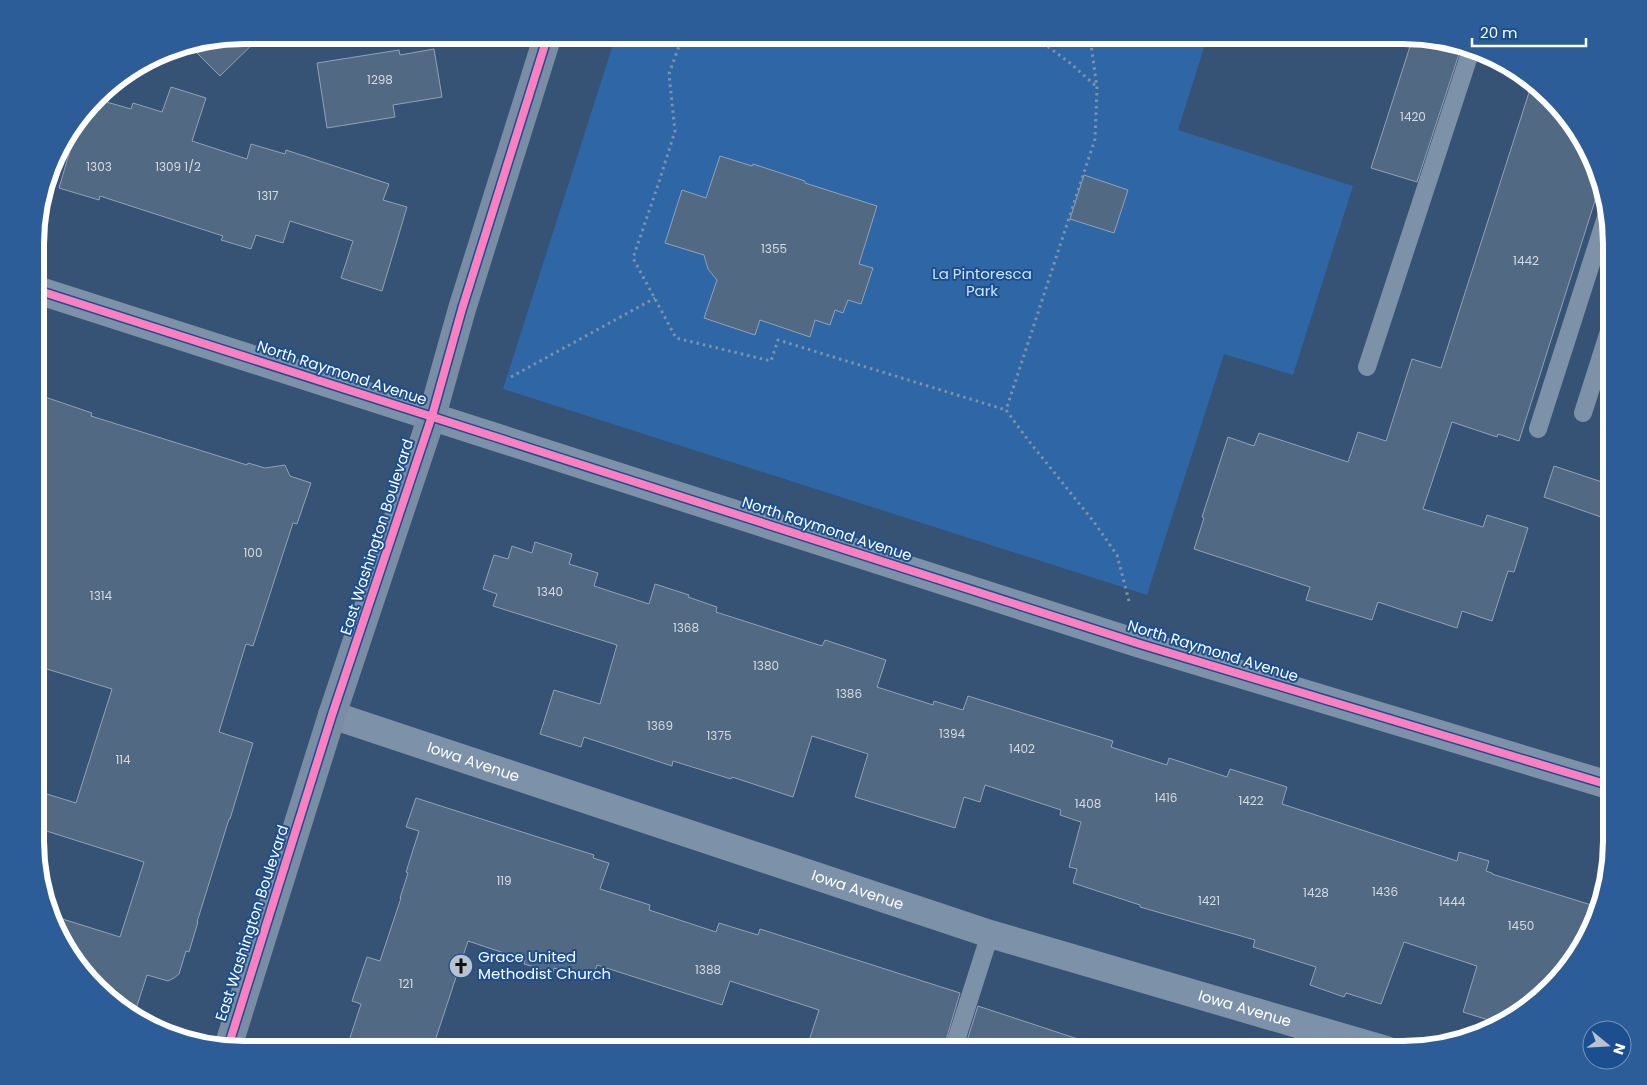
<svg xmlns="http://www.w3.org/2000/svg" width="1647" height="1085" viewBox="0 0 1647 1085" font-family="Poppins,sans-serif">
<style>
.green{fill:#2f66a5}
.building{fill:#526984;stroke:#92a2b6}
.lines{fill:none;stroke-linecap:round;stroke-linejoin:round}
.path{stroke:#7d92a8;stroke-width:3;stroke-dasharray:2.5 4;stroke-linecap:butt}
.service{stroke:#7d92a8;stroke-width:18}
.minor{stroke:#7d92a8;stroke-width:28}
.tertiary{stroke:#7d92a8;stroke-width:28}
.secondary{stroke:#798da4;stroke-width:28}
.cycleway-casing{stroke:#1b4f8f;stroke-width:11}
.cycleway{stroke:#ff80c0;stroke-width:8}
.labels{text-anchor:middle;stroke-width:4;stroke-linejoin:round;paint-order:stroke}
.number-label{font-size:12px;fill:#d4dae0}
.park-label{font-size:15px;fill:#cfe3fa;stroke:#1b4f8f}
.street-label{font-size:15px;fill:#fff;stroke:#1b4f8f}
.poi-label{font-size:15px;fill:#fff;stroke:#1b4f8f;text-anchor:start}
.rim{fill:none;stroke:#fff;stroke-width:6}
</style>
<rect width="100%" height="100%" fill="#365274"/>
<path class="green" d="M616,35H1208L1178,130L1353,186L1293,375L1224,354L1147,595L503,389Z"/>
<path class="building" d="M243,35H262L220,76L190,46Z
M1413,37L1462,45L1417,182L1371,168Z
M434,49L442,97L393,105L395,117L327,128L317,63L399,50L400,55Z
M1532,83L1584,139L1599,188L1519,441L1498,434L1497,437L1452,422L1423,509L1483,527L1487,515L1528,528L1514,572L1508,571L1492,621L1462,611L1457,628L1378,602L1372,620L1306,600L1310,587L1194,549L1204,518L1202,517L1228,437L1254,446L1259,433L1348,462L1358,432L1386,441L1412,359L1441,368Z
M171,87L206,98L192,141L247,159L251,144L285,154L286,150L389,184L383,200L407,207L382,291L341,278L353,241L290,221L283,243L256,235L251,249L221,240L223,236L100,196L99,200L59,188L78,123L96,99L131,109L133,103L162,112Z
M720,156L752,166L753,164L805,181V183L877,206L859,264L873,268L861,304L848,300L843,313L835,310L830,325L815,320L810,337L760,320L755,335L704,318L717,280L708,269L704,255L665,243L682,190L706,198Z
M1084,175L1128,190L1114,233L1070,219Z
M42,396L92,413L91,416L247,465L248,463L265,468L285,465L290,476L311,483L297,524L293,523L253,646L246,644L219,732L253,743L230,819H229L197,922H198L189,952L186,951L179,974L174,978L168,981L147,975L133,1018L127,1015L63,946L53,916L120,937L144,862L37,828V791L76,803L112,689L37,666V413Z
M1554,466L1611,485L1601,517L1544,497Z
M535,542L572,554L569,564L598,573L594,586L649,604L655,584L689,595L688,597L717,607L716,612L822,646L825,640L886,660L877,687L933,705L934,701L963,710L968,696L1113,741L1111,747L1167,765L1169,758L1227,777L1230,769L1287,787L1282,804L1457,861L1459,852L1489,861L1486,871L1492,873V874L1601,908L1577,958L1508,1022L1501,1024L1463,1012L1477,966L1404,942L1381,1004L1346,993L1344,997L1310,985L1316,967L1253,947L1255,940L1140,907V905L1073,883L1077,869L1069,867L1081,822L1060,815L1061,810L985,785L980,802L964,797L955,828L855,797L868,754L812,736L793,797L732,777L731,779L673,761L672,766L584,737L581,747L540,734L554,690L600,704L617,645L493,606L497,594L483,589L494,555L508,559L512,546L532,553Z
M416,798L594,855L593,858L609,863L600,889L650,905L649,910L716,932L719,923L758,935L760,929L960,993L943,1050H806L819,1010L730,981L722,1005L597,965L592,980L554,968L553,973L524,964L525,960L468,941L432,1050H346L361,1004L352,1001L367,957L380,961L401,898H400L408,873L406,872L419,831L406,827Z
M978,1006L1093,1044L1092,1050H964Z"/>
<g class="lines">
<path class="path" d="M683,35L669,74L675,131L659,182L633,258L676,338L771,361L778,340L1006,410
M1032,35L1070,63L1097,87
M1092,35L1091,44L1097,88L1095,139L1006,410L1028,440L1094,522L1117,555L1130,605
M511,377L655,298"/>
<path class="service" d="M1367,367L1472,47
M1583,413L1612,322
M1538,429L1607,214
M953,1050L990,934"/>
<path class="minor" id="s1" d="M332,715L990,934L1386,1050"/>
<path class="tertiary" d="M37,290L1140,644L1612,786"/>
<path class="secondary" d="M228,1047L332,715L432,416L462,309L548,35"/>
<g class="cycleway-casing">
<path id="cycleway" d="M37,290L1140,644L1612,786
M228,1047L332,715L432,416L462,309L548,35"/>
</g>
<use href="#cycleway" class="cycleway"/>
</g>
<defs>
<g id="church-disc" transform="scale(1.25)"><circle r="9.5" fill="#b9c2ce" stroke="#1b4f8f"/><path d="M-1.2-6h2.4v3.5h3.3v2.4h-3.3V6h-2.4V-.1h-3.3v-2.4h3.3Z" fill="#111"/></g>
</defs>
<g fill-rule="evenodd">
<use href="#church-disc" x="461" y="966"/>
</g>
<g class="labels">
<g class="number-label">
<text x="380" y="84">1298</text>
<text x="1413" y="121">1420</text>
<text x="99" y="171">1303</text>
<text x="178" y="171">1309 1/2</text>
<text x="268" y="200">1317</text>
<text x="774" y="253">1355</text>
<text x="1526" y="265">1442</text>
<text x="253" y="557">100</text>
<text x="550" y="596">1340</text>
<text x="101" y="600">1314</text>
<text x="686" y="632">1368</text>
<text x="766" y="670">1380</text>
<text x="849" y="698">1386</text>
<text x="660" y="730">1369</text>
<text x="952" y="738">1394</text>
<text x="719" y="740">1375</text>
<text x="1022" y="753">1402</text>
<text x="123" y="764">114</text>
<text x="1166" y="802">1416</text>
<text x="1251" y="805">1422</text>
<text x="1088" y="808">1408</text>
<text x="504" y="885">119</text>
<text x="1385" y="896">1436</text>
<text x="1316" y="897">1428</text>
<text x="1209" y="905">1421</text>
<text x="1452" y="906">1444</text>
<text x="1521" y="930">1450</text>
<text x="708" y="974">1388</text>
<text x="406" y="988">121</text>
</g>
<g class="park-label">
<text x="982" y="279">La Pintoresca<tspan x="982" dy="17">Park</tspan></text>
</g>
<g class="street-label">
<text transform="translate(342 373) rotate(18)" y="5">North Raymond Avenue</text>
<text transform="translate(827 529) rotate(18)" y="5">North Raymond Avenue</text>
<text transform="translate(377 537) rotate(-72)" y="5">East Washington Boulevard</text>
<text transform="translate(1213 651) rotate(17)" y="5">North Raymond Avenue</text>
<text dy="5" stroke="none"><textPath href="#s1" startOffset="149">Iowa Avenue</textPath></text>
<text dy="5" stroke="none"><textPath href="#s1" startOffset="554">Iowa Avenue</textPath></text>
<text transform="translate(252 923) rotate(-72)" y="5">East Washington Boulevard</text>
<text dy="5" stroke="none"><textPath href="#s1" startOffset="959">Iowa Avenue</textPath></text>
</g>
<g class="poi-label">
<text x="478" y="962">Grace United<tspan x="478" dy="17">Methodist Church</tspan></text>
</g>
</g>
<path d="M0 0H1647V1085H0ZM244 44H1403A200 200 0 0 1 1603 244V841A200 200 0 0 1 1403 1041H244A200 200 0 0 1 44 841V244A200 200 0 0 1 244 44Z" fill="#2d5d98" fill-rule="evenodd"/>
<path class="rim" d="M244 44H1403A200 200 0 0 1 1603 244V841A200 200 0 0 1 1403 1041H244A200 200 0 0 1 44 841V244A200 200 0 0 1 244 44Z"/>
<g transform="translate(1607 1045) rotate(108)"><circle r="24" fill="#1b4f8f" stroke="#7695bc"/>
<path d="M0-4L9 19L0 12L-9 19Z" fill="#b9c2ce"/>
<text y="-8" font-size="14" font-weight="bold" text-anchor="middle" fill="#ffffff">N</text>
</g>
<path d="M1472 38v8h114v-8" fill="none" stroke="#ffffff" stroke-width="2.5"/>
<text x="1480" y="38" font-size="15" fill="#ffffff" stroke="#1b4f8f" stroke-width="4" paint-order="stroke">20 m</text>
</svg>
